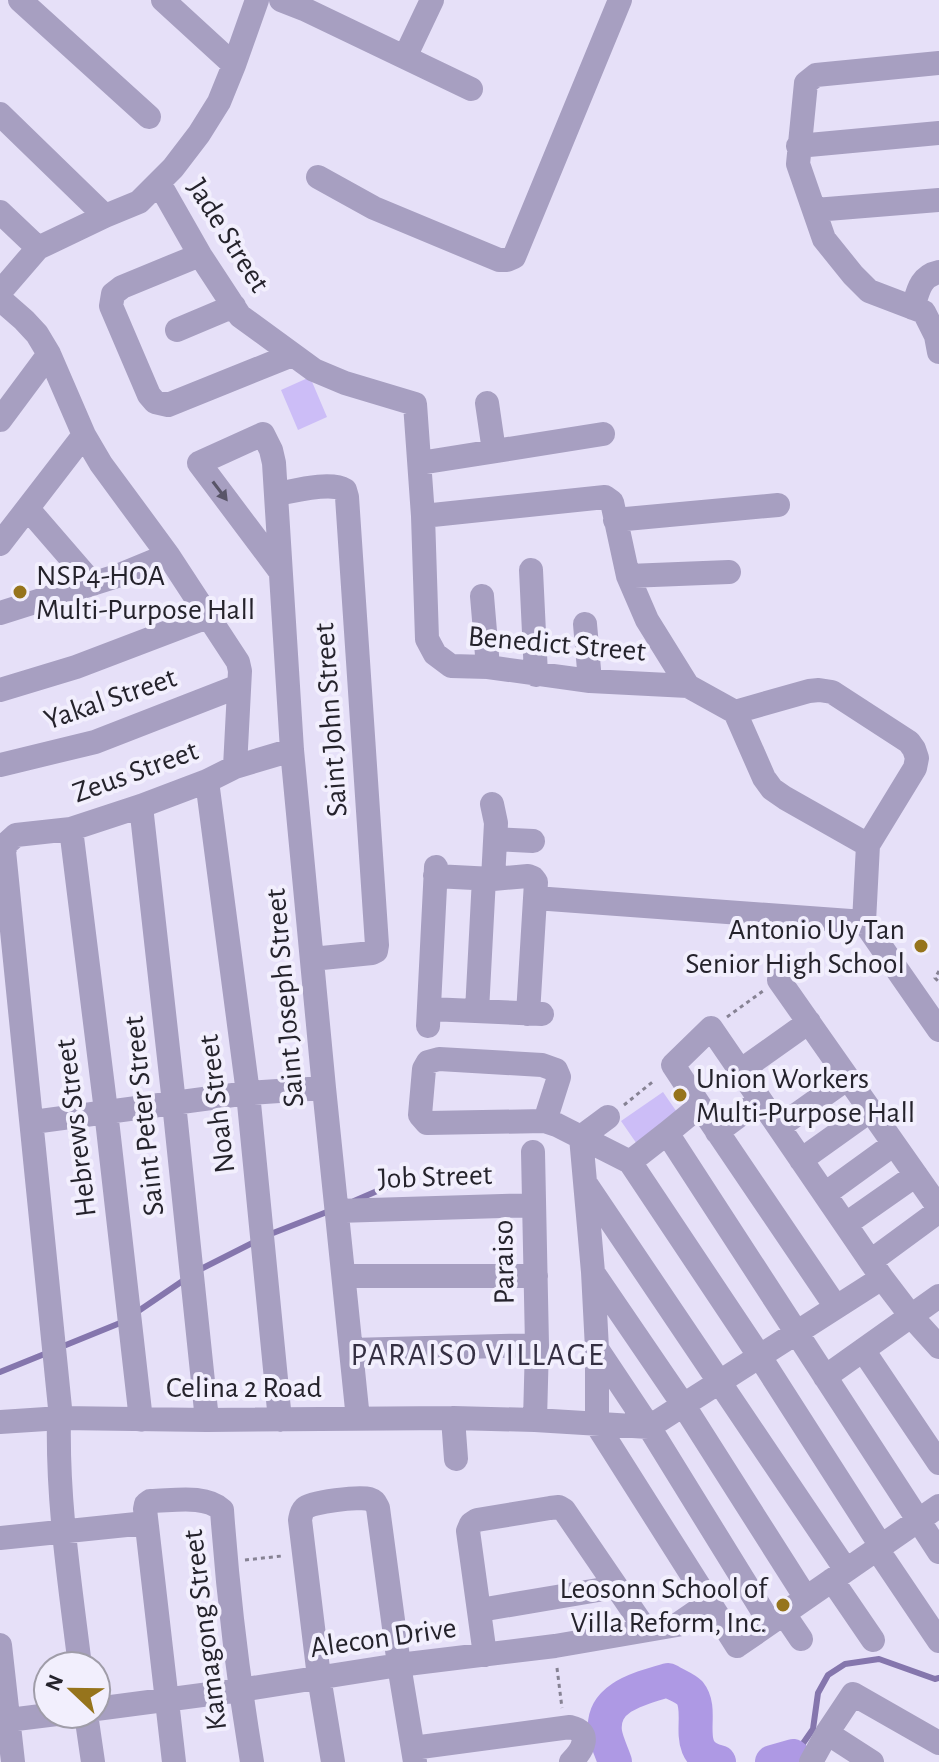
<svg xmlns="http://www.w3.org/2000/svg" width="939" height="1762" viewBox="0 0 939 1762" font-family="'Alegreya Sans',sans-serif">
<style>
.green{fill:#ccbdf7}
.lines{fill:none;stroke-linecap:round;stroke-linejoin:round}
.stream{stroke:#8576ad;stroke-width:6}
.river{stroke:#ae99e4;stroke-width:34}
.path{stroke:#868293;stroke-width:3;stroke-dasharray:4 4;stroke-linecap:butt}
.minor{stroke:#a79fc1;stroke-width:24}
.oneway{fill:#595568}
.poi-dot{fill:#96741c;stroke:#f2effd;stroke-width:3}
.labels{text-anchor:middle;stroke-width:8;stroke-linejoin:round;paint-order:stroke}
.street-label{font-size:30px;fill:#25232c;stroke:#f2effd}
.poi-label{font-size:30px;fill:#25232c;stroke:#f2effd;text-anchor:start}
.neighbourhood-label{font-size:32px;letter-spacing:2px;fill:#353043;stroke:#f2effd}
</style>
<rect width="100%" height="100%" fill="#e6e0f8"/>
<path class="green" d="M310,377L327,417L298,430L281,390Z
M663,1092L681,1118L639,1147L621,1121Z"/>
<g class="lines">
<path class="stream" d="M354,1201L391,1185
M268,1235L332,1210
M197,1271L258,1240
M134,1314L184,1280
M61,1347L125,1321
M0,1372L47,1353
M790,1762L813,1729L818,1693L828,1675L845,1664L879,1659L935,1679L939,1678"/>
<path class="river" d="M615,1762C612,1753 606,1741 605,1732C601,1696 642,1688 668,1680C674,1684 685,1688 690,1693C706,1713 679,1753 719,1762
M772,1762L793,1756"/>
<path class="path" d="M939,971L935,978L939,982
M727,1017L763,991
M624,1105L655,1080
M245,1560L282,1556
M557,1668L562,1708"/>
<path class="minor" d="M20,0L149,117
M163,0L234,65
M281,0L304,9L471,89
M405,57L432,0
M939,63L816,75L806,83L798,164L824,239L853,275L869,291L924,312L936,336L939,352
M0,114L105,216
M798,146L939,133
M318,177L374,208L499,260H507L514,257L620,0
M159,183L200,255L240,316L314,370L345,383L415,404L423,516L427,639L435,654L451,666L488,667L590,681L688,686
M815,210L939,200
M0,212L38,248
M200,255L122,287L113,294L111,306L149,395L155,402L168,405L292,355
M0,292L38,248L105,216L139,202L173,168L199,134L219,102L234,65L257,0
M0,299L24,320L37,334L49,354L84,435L101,464L168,555L238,662L240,671L235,767
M913,308C918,291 920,276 939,272
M177,330L234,306
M487,403L494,451
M0,420L49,354
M420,463L603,434
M277,494C294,491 330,481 345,490L347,497L377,945L376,951L372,953L312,959
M28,509L93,584
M423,516L605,497L612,502L628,576L647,620L688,686L735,712L764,778L772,789L785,798L868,845
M615,520L778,505
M0,544L84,435
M531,570L536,675
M280,571L199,463L263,434L271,450L274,463L292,750L324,1088L358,1419
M628,576L729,572
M482,596L488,667
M0,613L117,576L168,555
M585,624L590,681
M0,690L76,667L210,616
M735,712L809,691L819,690L832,692L909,742L914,749L917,758L915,768L868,845L864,922
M0,765L95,742L239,686
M207,781L248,1093L280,1420
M492,804L496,823L493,879
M141,806L174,1103L207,1420
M71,829L106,1111L141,1420
M496,839L533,841
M435,876L493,879L528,876L533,878L536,882L528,1014
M535,898L864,922
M864,922L939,1030
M779,980L939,1208
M429,1009L542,1014
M477,1011L484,878
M428,1026L436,867
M740,1071L809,1022
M700,1106L673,1065L711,1028L882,1278L911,1316L939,1347
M608,1117L581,1137L593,1272L597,1349L649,1427L770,1623
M545,1121L559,1077L556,1070L542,1065L439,1059L428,1062L424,1069L420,1115L427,1123L545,1121L557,1125L630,1162
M33,1122L248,1093L324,1088
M779,1127L848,1078
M717,1132L760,1100
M667,1133L700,1106L836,1307
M533,1152L537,1345L535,1420
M801,1160L871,1110
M586,1184L846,1570
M825,1194L894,1144
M337,1211L534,1205
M846,1224L916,1175
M871,1261L939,1211
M594,1274L684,1406L806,1598
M344,1276H536
M597,1349V1425L737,1646L939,1506
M351,1350L537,1345
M863,1350L939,1463
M825,1377L939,1296
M59,1418C57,1501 70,1584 80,1666
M61,1418L4,851L7,843L16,835L71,829L141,806L207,781L235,767L292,750
M453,1418L456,1459
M0,1422L61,1418L207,1420L453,1418L535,1420L649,1427L882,1278
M0,1538L146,1523
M881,1546L760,1357L630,1162L667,1133L939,1552
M877,1549L939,1641
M832,1580L873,1640
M480,1610L616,1587
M784,1614L801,1639
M0,1645L13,1762
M485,1655L468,1531L471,1524L477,1520L550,1508L559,1507L564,1510L646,1630
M96,1709L240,1690L399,1665L555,1646L677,1625L709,1603
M86,1714L93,1762
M0,1721L57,1714
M827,1733L872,1762
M413,1748L570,1727C593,1732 583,1750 571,1762
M174,1762L145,1509L146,1504L150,1501C172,1501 205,1494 222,1510C228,1595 238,1678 252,1762
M333,1762L319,1677L300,1520C301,1515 301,1512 305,1508C311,1502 360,1496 369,1499C375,1501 375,1502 378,1508L399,1665L415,1762
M811,1762L827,1733L853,1694L939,1743"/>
</g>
<defs><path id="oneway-solid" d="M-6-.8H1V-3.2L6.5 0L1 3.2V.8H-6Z" transform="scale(2)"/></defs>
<use class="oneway" href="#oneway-solid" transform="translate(220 491) rotate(53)"/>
<g class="poi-dot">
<circle cx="20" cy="592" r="8"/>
<circle cx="921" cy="946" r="8"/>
<circle cx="680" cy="1095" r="8"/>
<circle cx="783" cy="1605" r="8"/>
</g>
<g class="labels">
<g class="street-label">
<text transform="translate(229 235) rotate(58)" y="10">Jade Street</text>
<text transform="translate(557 643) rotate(5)" y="10">Benedict Street</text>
<text transform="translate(110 698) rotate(-19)" y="10">Yakal Street</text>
<text transform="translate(330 720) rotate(-94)" y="10">Saint John Street</text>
<text transform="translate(135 771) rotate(-20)" y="10">Zeus Street</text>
<text transform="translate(284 998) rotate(-95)" y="10">Saint Joseph Street</text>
<text transform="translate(216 1104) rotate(-97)" y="10">Noah Street</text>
<text transform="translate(143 1116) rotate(-96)" y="10">Saint Peter Street</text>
<text transform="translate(75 1128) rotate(-97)" y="10">Hebrews Street</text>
<text transform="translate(435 1176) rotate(-2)" y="10">Job Street</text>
<text transform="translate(503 1262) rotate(-91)" y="10">Paraiso</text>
<text x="244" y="1397">Celina 2 Road</text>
<text transform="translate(204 1630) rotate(-97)" y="10">Kamagong Street</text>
<text transform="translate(383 1637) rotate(-8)" y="10">Alecon Drive</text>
</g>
<g class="poi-label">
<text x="36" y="585">NSP4-HOA<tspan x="36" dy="34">Multi-Purpose Hall</tspan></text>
<text x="905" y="939" text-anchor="end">Antonio Uy Tan<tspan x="905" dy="34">Senior High School</tspan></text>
<text x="696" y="1088">Union Workers<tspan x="696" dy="34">Multi-Purpose Hall</tspan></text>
<text x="767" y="1598" text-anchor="end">Leosonn School of<tspan x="767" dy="34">Villa Reform, Inc.</tspan></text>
</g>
<g class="neighbourhood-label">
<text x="478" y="1365">PARAISO VILLAGE</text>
</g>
</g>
<g transform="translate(72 1690) rotate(292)"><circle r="38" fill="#f2effd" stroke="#a09da9" stroke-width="2"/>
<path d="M0-6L14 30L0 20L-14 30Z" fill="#96741c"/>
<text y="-12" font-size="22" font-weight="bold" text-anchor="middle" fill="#25232c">N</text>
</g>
</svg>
